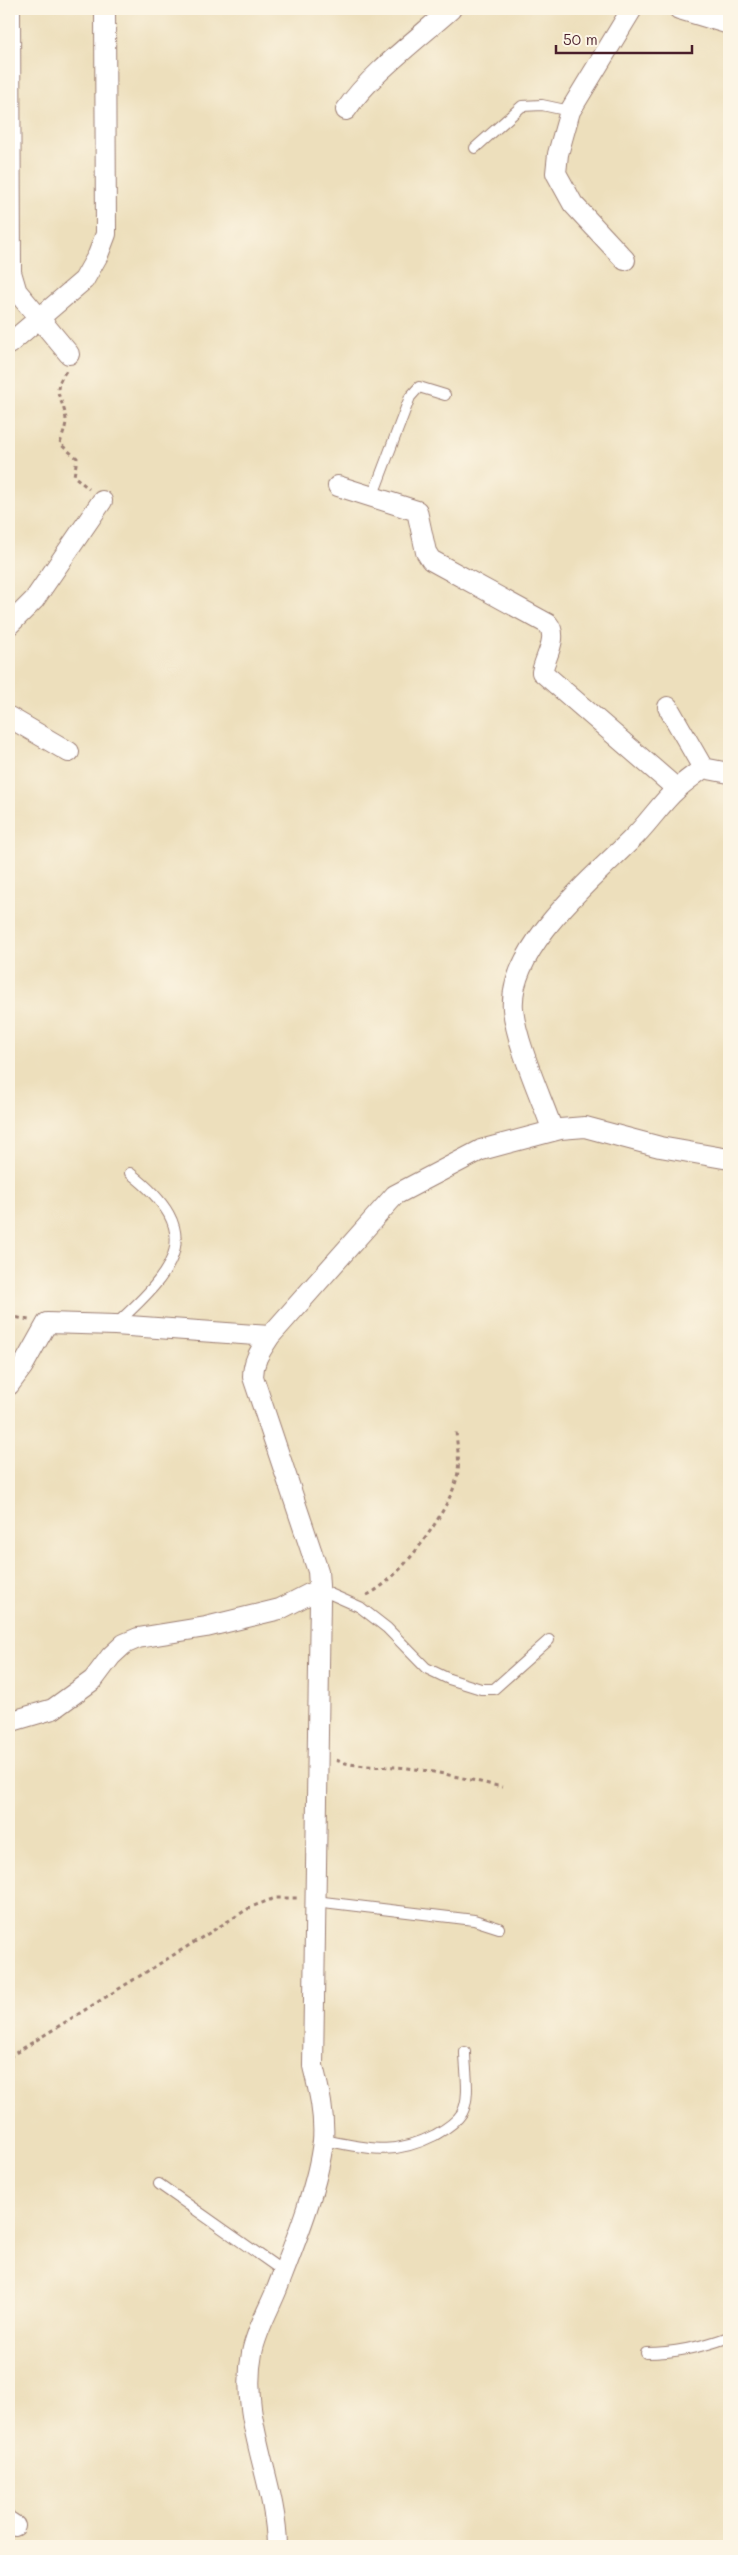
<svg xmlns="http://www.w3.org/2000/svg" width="738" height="2555" viewBox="0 0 738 2555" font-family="Mali,sans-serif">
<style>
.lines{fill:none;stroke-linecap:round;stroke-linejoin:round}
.service-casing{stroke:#9c7f74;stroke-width:12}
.minor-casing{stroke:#9c7f74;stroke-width:22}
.path{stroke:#9c7f74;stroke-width:3;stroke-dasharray:4 4;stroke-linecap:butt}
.service{stroke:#fff;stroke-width:10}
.minor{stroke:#fff;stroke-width:20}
</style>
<rect width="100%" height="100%" fill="#fcf5e5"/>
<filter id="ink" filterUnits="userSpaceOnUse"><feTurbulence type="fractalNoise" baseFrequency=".02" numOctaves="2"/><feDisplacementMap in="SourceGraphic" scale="10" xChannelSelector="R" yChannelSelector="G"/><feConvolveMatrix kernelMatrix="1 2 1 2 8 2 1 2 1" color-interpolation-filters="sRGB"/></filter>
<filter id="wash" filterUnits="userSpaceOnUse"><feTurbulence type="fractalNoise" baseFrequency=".0096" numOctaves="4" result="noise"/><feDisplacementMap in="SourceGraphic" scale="20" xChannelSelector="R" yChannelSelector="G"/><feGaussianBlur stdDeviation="1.12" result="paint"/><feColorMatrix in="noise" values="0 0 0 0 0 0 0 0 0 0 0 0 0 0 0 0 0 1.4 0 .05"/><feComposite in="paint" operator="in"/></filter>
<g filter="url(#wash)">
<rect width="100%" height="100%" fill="#eddfbc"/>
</g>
<g filter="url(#ink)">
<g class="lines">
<g class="service-casing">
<path id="service" d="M475,148L522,106L542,105L570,111
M373,495L410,397L419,387L445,395
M116,1324C176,1269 207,1233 130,1173
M319,1589L360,1607L387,1628L426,1668L449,1679L481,1689H494L549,1640
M315,1901L474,1920L499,1928
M323,2140C367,2148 392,2157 435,2135C444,2130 456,2123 462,2113C471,2097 465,2070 465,2052
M159,2184L284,2272
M646,2353C675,2353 702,2347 729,2337"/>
</g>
<g class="minor-casing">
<path id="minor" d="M10,9L11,272L16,289
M679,9L729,24
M346,110C369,75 420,37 451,9
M625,260L573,204L556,173L558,154L570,111L632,9
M9,282L69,354
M9,344L84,280L98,255L106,234L105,9
M338,486L417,511L426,552L431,560L548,624C559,637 545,657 542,672L677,789
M9,625L34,600L102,501
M668,707L703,768L729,773
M9,717L69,752
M553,1131C541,1097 516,1043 513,1009C508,948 592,879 631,840C648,824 660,804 677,789C685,781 695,775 703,768
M9,1385L23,1366L47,1323L115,1325L270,1336
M9,1722L53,1709L93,1680L111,1656L124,1644L138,1638L206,1627L280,1609L319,1589
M9,2522L15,2526
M277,2546C276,2480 239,2420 252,2353C256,2331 269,2309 277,2289C294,2245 318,2187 323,2141C325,2115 319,2090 313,2066L320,1600L318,1571L253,1377C253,1360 261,1350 270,1336L395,1195L481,1150L560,1129L585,1127L660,1147L729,1159"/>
</g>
<path class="path" d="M66,371C49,395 64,396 66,420C66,428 62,436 60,444L77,458L74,476L89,489
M9,1316L29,1320
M367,1595C400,1580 446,1515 456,1481C461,1465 457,1447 456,1431
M336,1760C360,1769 383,1765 408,1768C440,1772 471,1780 502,1787
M9,2057L251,1907L275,1898H297"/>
<use href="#service" class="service"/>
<use href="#minor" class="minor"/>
</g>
</g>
<rect width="738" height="2555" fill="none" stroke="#fcf5e5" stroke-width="30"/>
<path d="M556 45v8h136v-8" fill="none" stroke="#4a1f2b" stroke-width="2.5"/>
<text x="563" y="45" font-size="15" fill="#4a1f2b" stroke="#fcf5e5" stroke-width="4" paint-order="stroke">50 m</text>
</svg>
